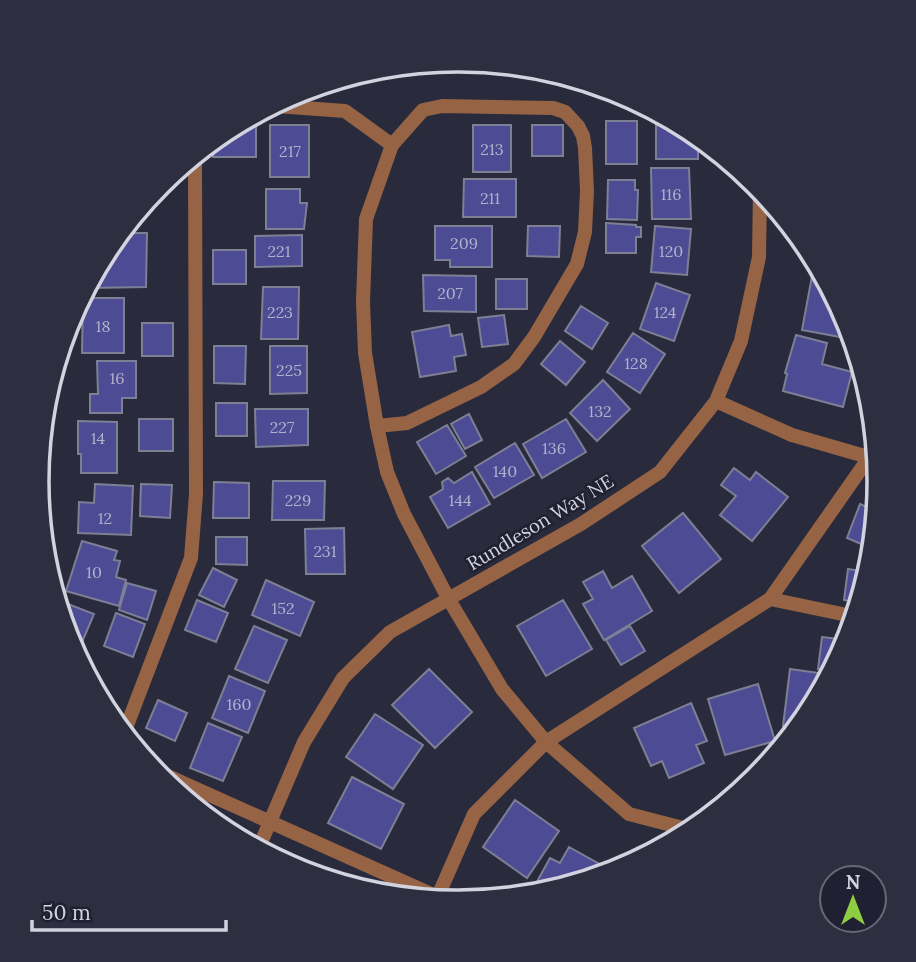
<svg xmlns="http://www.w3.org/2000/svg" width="916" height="962" viewBox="0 0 916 962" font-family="Lora,serif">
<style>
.building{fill:#4d4b93;stroke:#7d7f95;stroke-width:2}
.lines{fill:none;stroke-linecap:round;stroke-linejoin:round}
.lane{stroke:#966445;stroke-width:14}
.street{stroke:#966445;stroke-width:14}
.labels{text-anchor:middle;stroke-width:5;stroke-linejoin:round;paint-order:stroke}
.number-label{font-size:16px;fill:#b1b1cc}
.street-label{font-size:19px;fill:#d2d3df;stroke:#1f2031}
.rim{fill:none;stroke:#d2d3df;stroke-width:3.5}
</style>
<rect width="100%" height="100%" fill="#292a3c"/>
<path class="building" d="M656,116L698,145V159H656Z
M606,121H637V164H606Z
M249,124H256V157H213V148Z
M270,125H309V177H270Z
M473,125H511V172H473Z
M532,125H563V156H532Z
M651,168H689L691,219H652Z
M464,179H516V217H463Z
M608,180H635V190H638L637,220L607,219Z
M266,189H300V203H307L304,229H266Z
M154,192V208H144Z
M606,223L636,225V227H641V237H636V253H606Z
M435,226H492V267H450V260H435Z
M528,226H560L559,257L527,256Z
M655,226L691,229L687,275L651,272Z
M127,233H147L146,287L90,288L107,263H111V257Z
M302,235V266L255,267V236Z
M213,250H246V284H213Z
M423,275L476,276V312L424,311Z
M812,276L819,278L844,315L840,337L802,330Z
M496,279H527V309H496Z
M656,283L690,295L674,341L640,329Z
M263,287H299L298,339H261Z
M83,298H124V353H82Z
M581,306L608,323L592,349L565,331Z
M504,315L508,344L482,347L478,318Z
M142,323H173V356H142Z
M449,325L451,336L462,334L466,355L454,357L456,371L420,377L412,332Z
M633,333L665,354L640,393L607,372Z
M796,335L827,343L822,364L852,372L843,407L783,391L787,374L785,373Z
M560,341L585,362L566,385L541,364Z
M214,346H246L245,384L214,383Z
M270,346H307V393L270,394Z
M97,361H136V398H122V413H90V394H98Z
M603,380L630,409L597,441L570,413Z
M216,403H247V436H216Z
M255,409H308V445L256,447Z
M469,414L482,440L465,449L451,424Z
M139,419H173V451H139Z
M566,419L586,452L542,478L523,444Z
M78,421L117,422V473H81V454H78Z
M447,425L466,456L436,474L417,442Z
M515,443L534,475L494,498L475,467Z
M734,468L750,480L756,472L788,497L752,541L720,515L736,496L721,485Z
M472,472L490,504L448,528L430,497L443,489L442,482L448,478L454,483Z
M273,481H325L324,520H272Z
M214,482L249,483V518H213Z
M95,484L133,486L131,535L78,533L79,502L94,503Z
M141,484L172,485L170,518L140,516Z
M860,504L874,510L866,546L847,538Z
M683,513L721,559L679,593L642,546Z
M344,528L345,574H306L305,529Z
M216,537H247V565L216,564Z
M82,541L117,551L114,560L120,561L116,577L126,580L119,606L66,591Z
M213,568L237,580L224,607L199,595Z
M848,569L861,571L855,602L844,600Z
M603,571L612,588L632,576L652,611L604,640L583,604L593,599L583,582Z
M266,580L314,602L300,636L252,615Z
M127,583L156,591L147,620L119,610Z
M197,600L228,613L216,642L185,630Z
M563,600L592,649L546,676L517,626Z
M60,601L94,614L77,654L69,642Z
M116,613L145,624L133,657L104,646Z
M254,626L287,640L268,683L235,669Z
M630,626L645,651L621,665L606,640Z
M822,637L847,640L829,670L818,669Z
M429,669L472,712L435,748L392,705Z
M790,669L826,674L790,727L783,726Z
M229,676L265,691L248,733L212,718Z
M758,684L775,741L725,755L708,699Z
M158,700L187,713L175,741L146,728Z
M691,703L707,741L696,745L704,763L669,778L662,761L651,766L634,728Z
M375,714L423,745L393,789L346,757Z
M208,723L242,737L223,781L190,768Z
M352,777L404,804L381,849L328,823Z
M515,800L559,831L527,878L483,847Z
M569,847L603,866L600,873L602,874L534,887L550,858L560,863Z"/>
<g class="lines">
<path class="lane" d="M276,106L345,111L392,145L423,110L442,106L553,108L565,112L578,126L583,136L585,148L587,191L585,232L577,264L534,337L514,364L481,387L407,423L377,426
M770,599L852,616
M126,728L191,558L196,494L195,160
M154,770L442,899
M438,896L474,814L546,742L770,599L868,459L872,445"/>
<path class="street" d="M392,145L366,219L363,302L365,353L377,426L387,472L404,514L448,598L502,689L546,742L629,814L683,828
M716,401L792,435L875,459
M260,845L304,742L343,678L390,632L581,524L660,472L716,401L741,341L759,257L760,189"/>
</g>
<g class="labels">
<g class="number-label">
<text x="492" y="155">213</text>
<text x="290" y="157">217</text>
<text x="671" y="200">116</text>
<text x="490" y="204">211</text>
<text x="464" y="249">209</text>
<text x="279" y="257">221</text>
<text x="671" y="257">120</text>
<text x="450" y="299">207</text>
<text x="280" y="318">223</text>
<text x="665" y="318">124</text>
<text x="103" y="332">18</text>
<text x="636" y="369">128</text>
<text x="289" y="376">225</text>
<text x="117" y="384">16</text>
<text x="600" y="417">132</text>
<text x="282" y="433">227</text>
<text x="98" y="444">14</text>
<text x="554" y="454">136</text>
<text x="505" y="477">140</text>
<text x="298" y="506">229</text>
<text x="460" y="506">144</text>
<text x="105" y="524">12</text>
<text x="325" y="557">231</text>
<text x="94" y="578">10</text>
<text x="283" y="614">152</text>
<text x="239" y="710">160</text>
</g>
<g class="street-label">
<text transform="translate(540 522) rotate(-31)" y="7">Rundleson Way NE</text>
</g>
</g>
<path d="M0 0H916V962H0ZM49 481a409 409 0 1 1 818 0a409 409 0 1 1-818 0Z" fill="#2d2e3f" fill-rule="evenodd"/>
<path class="rim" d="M49 481a409 409 0 1 1 818 0a409 409 0 1 1-818 0Z"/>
<g transform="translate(853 899)"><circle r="33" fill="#1f2031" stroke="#676877" stroke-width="2"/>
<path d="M0-5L12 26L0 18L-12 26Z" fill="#8fcd42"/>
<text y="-10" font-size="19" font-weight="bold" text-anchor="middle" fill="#d2d3df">N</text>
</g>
<path d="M32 920v10h194v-10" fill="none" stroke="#d2d3df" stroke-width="3.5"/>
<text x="42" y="920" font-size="21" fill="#d2d3df" stroke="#1f2031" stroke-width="5" paint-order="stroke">50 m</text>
</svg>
